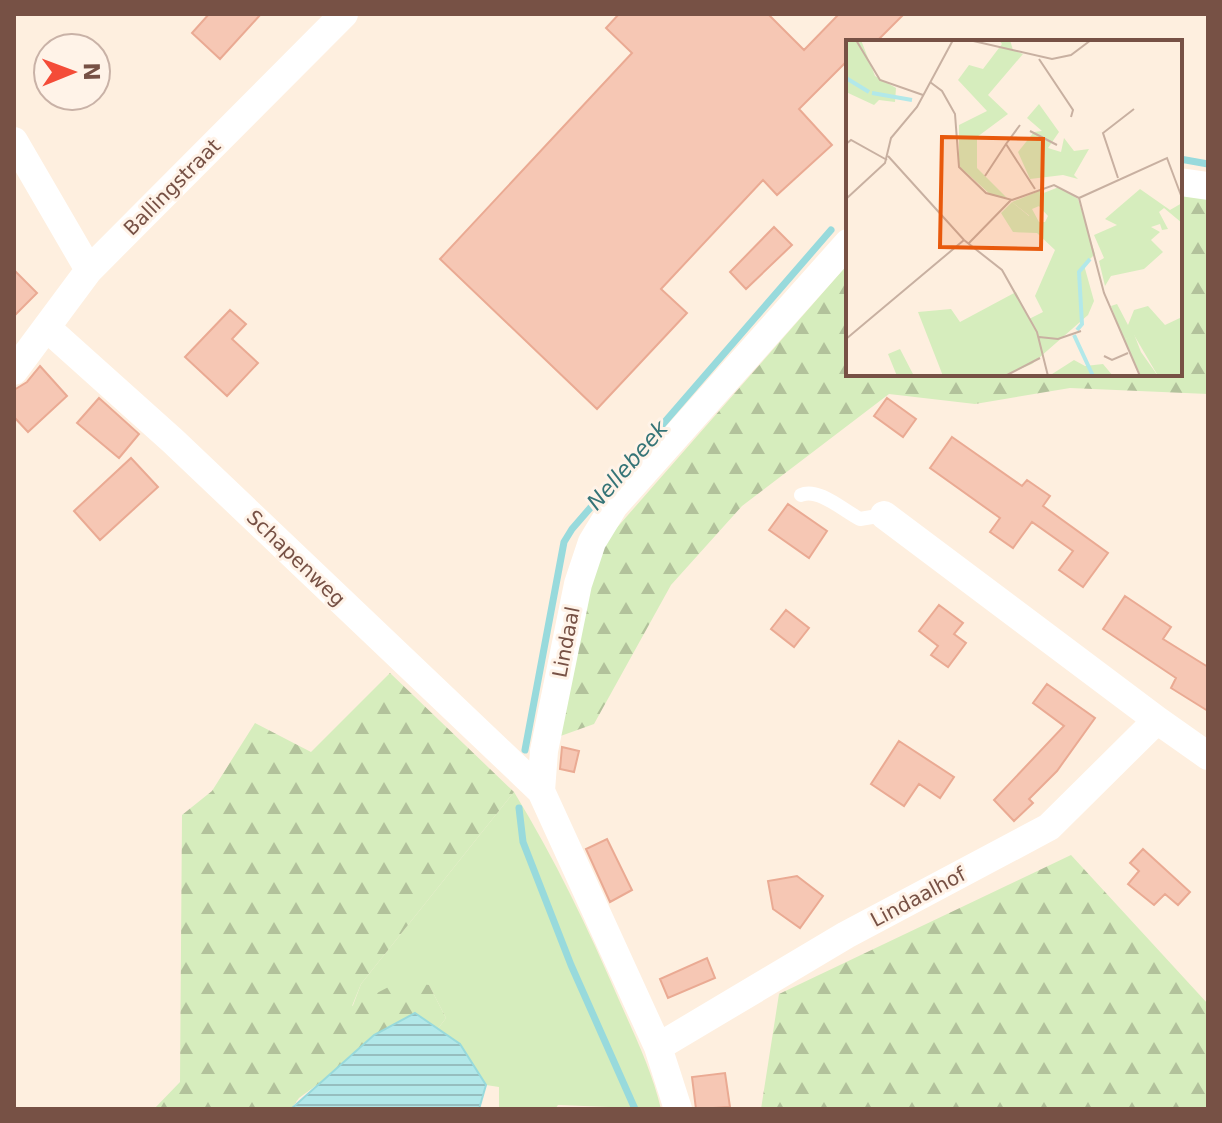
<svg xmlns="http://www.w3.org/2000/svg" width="1222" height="1123" viewBox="0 0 1222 1123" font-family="'DejaVu Sans',sans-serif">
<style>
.grass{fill:#d6edbd}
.forest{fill:url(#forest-firs)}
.water{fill:url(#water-rules);stroke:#98dadc;stroke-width:2}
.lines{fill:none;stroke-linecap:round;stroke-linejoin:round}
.stream{stroke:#98dadc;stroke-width:7}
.building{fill:#f6c7b4;stroke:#eaaa93;stroke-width:2}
.service{stroke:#fff;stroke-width:14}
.minor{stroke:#fff;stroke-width:28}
.labels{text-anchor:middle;stroke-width:6;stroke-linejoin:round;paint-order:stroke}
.street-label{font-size:20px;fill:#775145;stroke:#fff3e8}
.water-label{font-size:22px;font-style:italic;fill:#357477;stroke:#fff3e8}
.inset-river{fill:none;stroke:#b2e8e9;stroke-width:4}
.inset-road{fill:none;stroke:#c8b0a1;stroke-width:2}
.view{fill:#e8590c;fill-opacity:0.15;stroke:#e8590c;stroke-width:4}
.inset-edge{fill:none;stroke:#775145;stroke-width:4}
</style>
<defs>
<pattern id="forest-firs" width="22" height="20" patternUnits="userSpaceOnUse" patternTransform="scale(2)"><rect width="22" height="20" fill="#d6edbd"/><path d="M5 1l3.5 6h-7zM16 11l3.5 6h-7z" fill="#b2c29b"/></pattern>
<pattern id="water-rules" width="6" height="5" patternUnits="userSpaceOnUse" patternTransform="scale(2)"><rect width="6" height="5" fill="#b2e8e9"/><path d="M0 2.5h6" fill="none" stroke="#96bebf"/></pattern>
</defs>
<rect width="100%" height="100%" fill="#feefdf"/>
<path class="grass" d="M514,792C555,859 588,928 619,1000C635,1036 652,1071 661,1109L558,1105L555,1109H499V1087L486,1085L460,1044L437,1030L446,1018L429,985L352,1008L361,984Z"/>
<path class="forest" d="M1180,190L1208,194V394L1070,388L975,404L889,394L742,506L671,585L594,724L555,738L585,564L848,264V374H1180Z
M390,673L514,792L361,984L352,1006L400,981L429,985L446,1018L437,1030L415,1013L299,1098L291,1109H154L180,1082L182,815L212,791L255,723L311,752Z
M1071,855L1208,1004V1109H761L779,994Z"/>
<path class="water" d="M415,1013L460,1044L486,1085L479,1109H291L374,1035Z"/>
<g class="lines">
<path class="stream" d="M1180,159L1208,164
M525,750L564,542L572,529L831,230
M519,808L523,842L571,965L635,1109"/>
</g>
<path class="building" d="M209,14H261L220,59L192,33Z
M619,14H768L804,50L839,14H904L876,42H848V60L799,109L832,145L777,195L763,180L661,289L687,313L597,409L440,259L632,53L606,28Z
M774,227L792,245L746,289L730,272Z
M14,270L37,293L14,316Z
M230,310L246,324L232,339L258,363L227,396L185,357Z
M40,366L67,396L28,432L14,417V390L27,382Z
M99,398L139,434L119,458L77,423Z
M887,398L916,419L903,437L874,416Z
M952,437L1022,486L1027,480L1050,496L1043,506L1108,553L1083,587L1059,570L1073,551L1032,522L1013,548L990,532L1000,518L930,468Z
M131,458L158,487L100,540L74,511Z
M788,504L827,531L809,558L769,530Z
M1125,596L1171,627L1163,639L1208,667V711L1171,688L1176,678L1103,629Z
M939,605L963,623L954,634L966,643L948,667L931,655L938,646L919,631Z
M786,610L809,628L794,647L771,629Z
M1047,684L1095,718L1057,771L1029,799L1033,803L1014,821L994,800L1064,726L1033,703Z
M899,741L954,777L940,798L919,784L904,806L871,784Z
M562,747L579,751L574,772L560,769Z
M607,839L632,890L610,902L586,849Z
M1143,849L1190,892L1178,905L1165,894L1154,905L1128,884L1139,871L1130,863Z
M797,876L823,896L800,928L773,909L768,881Z
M707,958L715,978L668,998L660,979Z
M725,1073L730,1107L696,1109L692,1077Z"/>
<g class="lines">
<path class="service" d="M801,495C818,487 844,511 860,519L884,515"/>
<path class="minor" d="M14,141L89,270
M1180,182L1208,186
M47,328L173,441L541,791
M14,371L89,270L344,14
M884,515L1157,720
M658,1047L846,935L1049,827L1157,720L1208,756
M678,1109L658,1047L541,791L544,751L578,584L592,542L614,506L848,243"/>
</g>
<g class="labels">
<g class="street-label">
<text transform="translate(172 187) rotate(-45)" y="7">Ballingstraat</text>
<text transform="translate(296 558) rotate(44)" y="7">Schapenweg</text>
<text transform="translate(566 642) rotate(-79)" y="7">Lindaal</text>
<text transform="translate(918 897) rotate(-28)" y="7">Lindaalhof</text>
</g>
<g class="water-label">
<text transform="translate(627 465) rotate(-49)" y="8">Nellebeek</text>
</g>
</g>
<g transform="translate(846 40)">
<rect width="336" height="336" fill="#feefdf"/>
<path d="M198,149V164L186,169L185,177L166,162ZM288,294L295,312L312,336H295L278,300Z" fill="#d6edbd"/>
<path d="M15,0L29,36L50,48L49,62L33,60L28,65L0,52V2ZM153,0H164L167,10L177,14L142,55L162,74L131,97V128L161,158L145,155L113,126V85L141,71L112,40L123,25L137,29L156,4ZM193,64L213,92L202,108L215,112L218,98L228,111L243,109L228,135L232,139L217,135L184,139L172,112L188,92L196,91L181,78ZM213,147L232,159L249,214L238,225L248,261L242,275L186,324L156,336H97L72,272L105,269L114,282L170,252L183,279L197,272L189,256L209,210L191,193L167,192L155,173L166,162L183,176L186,169L193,182H199L202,176L192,165L198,164L195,154ZM294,149L324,170L336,163V183L318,168L313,172L322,189L316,190L314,184L305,187L314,192L305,200L317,212L298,229L265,236L259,246L253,221L258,218L248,195L271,185L259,179ZM271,264L282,285L288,270L302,266L319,285L336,277V336H312L288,295L278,300L265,266ZM54,309L68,336H51L42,314ZM228,320L239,326L257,324L267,336H203Z" fill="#d6edbd"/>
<path class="inset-river" d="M0,38L23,52M26,53L66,60M231,290L236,284L233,232L244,219M228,295L247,336"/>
<path class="inset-road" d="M10,0L34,40L77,55M123,0L206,19L225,15L245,0M193,19L227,70L225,77M84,42L96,51L109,74L113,127L140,153L166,160L208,145L233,158L258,253L294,336M174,85L160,104L189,149M184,91L211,105M0,104L5,100L41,120M42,116L118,200L156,230L191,292L202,336M139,136L160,104M272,138L257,93L288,69M233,158L321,118L336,158M0,159L39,123L45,98L71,67L107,0M123,203L165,160M193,297L212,299L235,291M0,299L118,200M258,316L266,320L282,313M159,336L194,318"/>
<path class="view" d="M96,97L197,99L195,209L94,207Z"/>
<rect width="336" height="336" class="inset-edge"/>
</g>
<rect width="1222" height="1123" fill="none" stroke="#775145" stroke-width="32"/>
<g transform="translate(72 72) rotate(89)"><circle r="38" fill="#fff3e8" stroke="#c9b2a7" stroke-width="2"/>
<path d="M0-6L14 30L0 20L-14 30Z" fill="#f44c38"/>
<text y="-12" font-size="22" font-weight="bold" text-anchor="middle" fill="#775145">N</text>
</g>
</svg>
